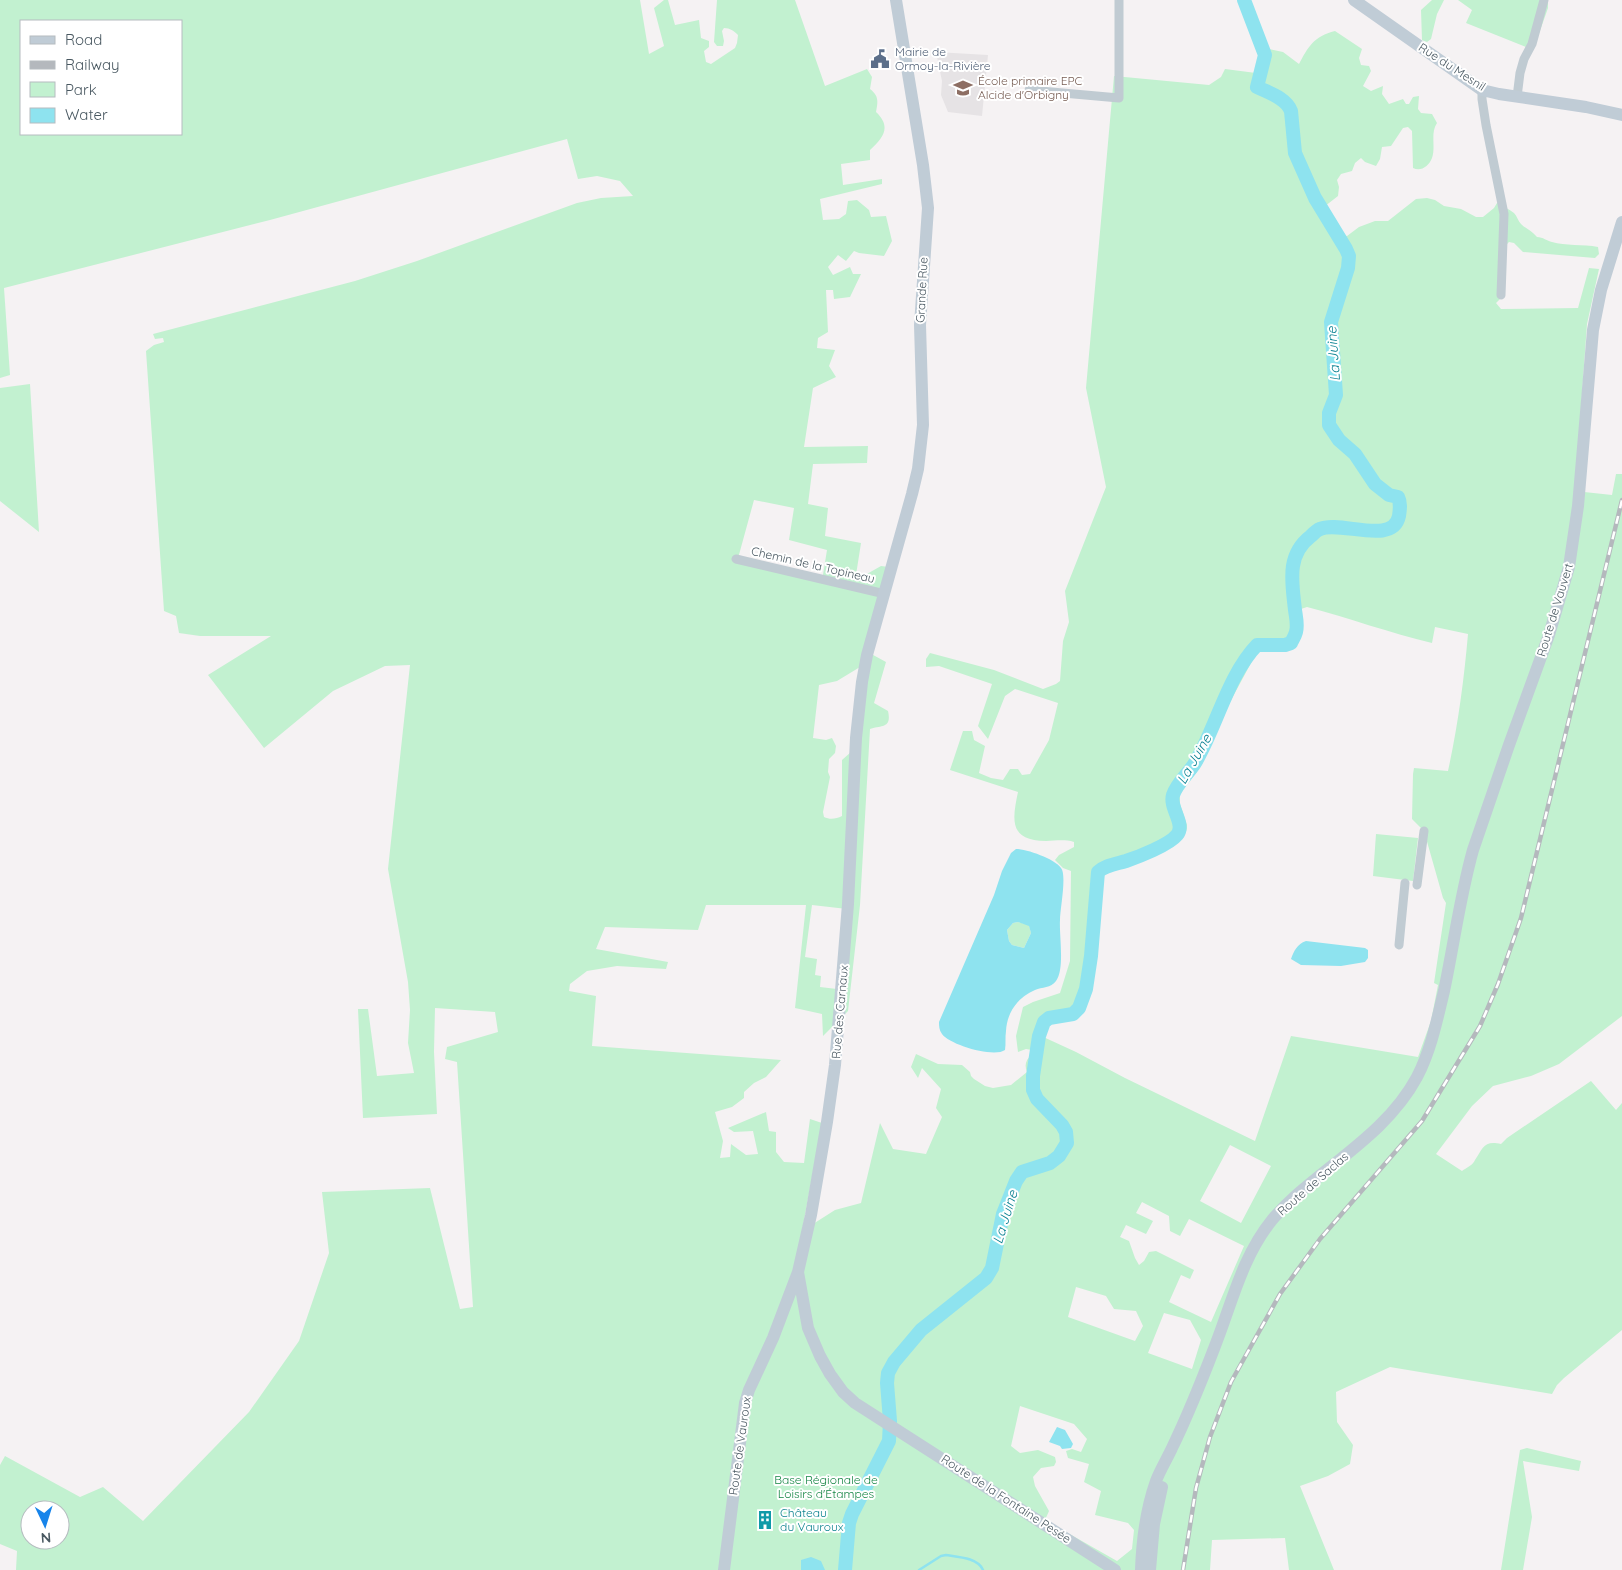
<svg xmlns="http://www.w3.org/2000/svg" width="1622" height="1570" viewBox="0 0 1622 1570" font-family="Quicksand,sans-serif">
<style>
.education{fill:#e6e3e5}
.green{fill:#c2f1d0;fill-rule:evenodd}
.water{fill:#8ee3ef;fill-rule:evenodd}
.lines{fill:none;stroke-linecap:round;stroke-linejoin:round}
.stream{stroke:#8ee3ef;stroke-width:2.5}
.river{stroke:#8ee3ef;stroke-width:14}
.street{stroke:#c0cbd2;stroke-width:9}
.secondary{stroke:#c0ccd6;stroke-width:12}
.rail-casing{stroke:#b4b8bd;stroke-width:4.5}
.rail{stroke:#fff;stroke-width:2.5;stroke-dasharray:8;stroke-linecap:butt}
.labels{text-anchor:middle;stroke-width:4;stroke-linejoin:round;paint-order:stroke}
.service-label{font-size:12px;fill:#4e5e75;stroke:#fff;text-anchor:start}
.street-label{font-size:12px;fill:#495861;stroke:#fff}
.education-label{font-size:12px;fill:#785e54;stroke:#fff;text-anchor:start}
.park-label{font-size:12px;fill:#168645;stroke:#fff}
.culture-label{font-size:12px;fill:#0d838f;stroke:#fff;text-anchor:start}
.water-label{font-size:14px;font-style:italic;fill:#0b8293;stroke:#fff}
</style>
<rect width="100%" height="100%" fill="#f5f2f3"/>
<path class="education" d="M936,52L988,55L982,116L948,112L941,95L942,81Z"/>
<path class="green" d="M0,0H640L649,54L664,46L654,8L664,0H668L675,25L699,20L701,38L709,41V47L704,51L706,62L711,64L735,48L737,43L738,35C734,31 730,28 724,28L722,31L724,41L723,46H717L714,42L717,0H795L825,86L867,69L872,77L870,89C879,96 878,101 876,112C892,127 883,138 870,150V160L841,164L843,185L882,179V184L820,199L823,220L839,219L846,214L848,201L857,200L869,210L871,217L886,216L892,241L884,256L859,253L854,251L846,261L838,255L828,267L833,275L850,267L853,274H861L850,297L834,299L833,290H826L828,332L818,338L817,348L835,350L829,366L836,377L813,388L804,447L868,446L867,463L813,464L808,504L828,508L825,536L861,543L856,575L858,579L881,566L889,567L864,650L886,662L874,703L888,711C892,729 881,725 870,729L860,905L848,1011L823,1036L822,1014L795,1008L806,905H706L698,930L605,927L596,949L668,962L666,969L617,966L587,971L570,984L569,991L596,996L592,1046L781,1060L766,1077L754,1083L744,1092V1098L732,1107L715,1112L723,1141L720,1158L730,1157L731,1144L746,1155L758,1154L753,1131L734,1132L728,1128L766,1112L769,1131L776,1132V1152L784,1162L804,1163L810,1119L822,1123L802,1231L835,1210L861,1203L880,1123L893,1149L926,1154L942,1117L936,1108L941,1089L922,1068L918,1078L911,1067L916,1054L938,1064L962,1065L970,1072L971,1076L974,1079L985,1086L993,1088L1011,1085L1027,1072C1024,1065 1026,1059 1032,1055V1050L1026,1049L1018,1052L1016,1036L1023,1007L1033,1002L1060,993L1070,961L1071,871L1063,868L1055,860L1059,855L1074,847V842C1064,839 1055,841 1046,841C1009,841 1012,820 1018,792L950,770L963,731H972L974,740L985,746L979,773L991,778L1003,780L1010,769H1018L1022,775L1030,774L1049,740L1058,703L1015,689L1005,696L988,739L978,726L992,684L939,666L926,667V659L930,653L994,670L1043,689L1056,684L1060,681L1063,641L1069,622L1065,591L1106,487L1086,388L1114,76L1209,85L1221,77L1225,69L1256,73C1257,61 1259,55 1269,49L1283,52L1299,64C1308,47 1314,36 1335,31L1362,49L1359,58L1361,65L1369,66L1371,71L1363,86L1371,91L1383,86L1382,94L1389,104L1403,99L1406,104H1409L1413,97L1419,96L1418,109L1421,113L1432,114L1437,123C1430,133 1436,147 1432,158C1429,166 1421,172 1413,168L1412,131L1408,127L1403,128L1391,146L1382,147L1380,159L1376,166L1365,162L1361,158L1355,163L1352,171L1341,174L1337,180L1339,187L1338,196L1320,210C1324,230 1329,232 1347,236L1359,227L1375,221H1388L1416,199L1427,198L1435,200L1444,206L1461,209L1476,217H1483L1494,208L1497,203L1502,202C1505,209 1509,209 1514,213C1517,216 1518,221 1521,224C1526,229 1532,231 1537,237C1543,237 1547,241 1552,242C1565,246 1583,244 1598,247L1599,254L1595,258L1523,252L1514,243L1509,242L1504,247L1501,298L1496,303L1501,309L1578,308L1589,268L1599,269L1587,324L1575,491L1612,495L1616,474H1622V1016L1559,1064L1531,1076L1493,1086L1472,1106L1436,1154L1462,1171C1466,1168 1473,1165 1475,1160C1483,1148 1484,1140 1501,1144L1507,1138L1591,1081L1616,1110L1622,1103V1330L1564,1378L1557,1385L1552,1394L1390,1367L1336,1392L1337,1422L1353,1445L1350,1464L1328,1476L1300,1486L1334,1570H1289L1285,1538L1212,1540L1210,1570H16L17,1551L0,1544V1465L5,1456L80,1497L103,1487L143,1521L249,1412L299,1341L329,1253L322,1192L430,1188L460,1309L473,1307L457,1062L445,1059L447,1047L498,1032L495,1012L435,1008L434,1052L437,1114L363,1118L358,1009H368L377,1076L414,1073L408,1043L410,1010L408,982L388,869L410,665L385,666L333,691L264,748L208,675L271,636H200L179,633L176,616L164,611L146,351L154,345L164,342L163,338L155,339L153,334L355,281L417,261L577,203L601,198L633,196L620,181L597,176L578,179L567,139L270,220L4,288L10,375L0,378ZM21,21H181V134H21ZM754,500L794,508L789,540L827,550L822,581L737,562ZM1307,607C1349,618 1390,633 1432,643L1435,627L1468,634C1464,680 1458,725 1448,771L1414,768L1413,774L1412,819L1424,831L1443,898L1446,903L1434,983L1438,985L1431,1021L1418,1057L1291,1036L1255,1141L1125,1078L1076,1052L1039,1035C1046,1018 1048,1019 1065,1016C1069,1015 1072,1015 1075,1012C1088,1001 1089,972 1091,956H1096L1101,880L1105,873L1111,870L1136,863L1164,851L1184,836L1187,829V825L1180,804V794L1201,766L1230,702L1258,650C1265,646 1273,649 1281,649C1303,649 1303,625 1301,609ZM860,667L851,752L842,760V816C836,819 830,820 824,817L823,812L830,777L828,772L829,759L835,753L836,746L832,738L826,740L813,738L819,685L837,681ZM812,905L847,909L837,989L820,987L821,976L815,975L817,959L805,957ZM1230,1145L1271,1166L1241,1223L1200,1201ZM1142,1202L1169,1216L1170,1231L1180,1236L1189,1219L1244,1246L1211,1322L1169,1302L1181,1275L1190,1279L1194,1270L1156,1251L1149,1252L1144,1261L1139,1265L1135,1258L1129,1241L1120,1237L1126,1225L1146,1234L1153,1221L1136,1213ZM1076,1287L1106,1296L1114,1309L1136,1311L1143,1326L1135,1341L1068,1317ZM1164,1313L1190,1320L1201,1340L1192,1369L1148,1353ZM1020,1406L1074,1424L1087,1439L1081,1452L1072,1449L1066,1451L1068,1458L1089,1464L1084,1482L1101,1491L1095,1515L1128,1523L1134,1530L1132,1549L1117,1561L1045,1520L1049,1511L1035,1486L1033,1477L1041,1468L1054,1466L1056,1462L1055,1457L1038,1450L1020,1453L1011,1446ZM30,1510H60V1540H30Z
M1432,0H1444L1437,14L1431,39L1427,42L1422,40L1421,10Z
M1458,0H1548V8L1537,39L1526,47L1466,23L1472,10Z
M30,384L39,532L0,501V388Z
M1376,834L1418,838L1413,881L1373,876Z
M1018,922L1029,925L1031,933L1024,948L1012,945L1009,941L1007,930L1013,923Z
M1527,1448L1581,1461L1579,1471L1523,1461L1532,1517L1523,1570H1501L1520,1450Z"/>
<path class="water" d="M1016,849C1027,849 1055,859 1061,868C1067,875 1060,909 1060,920C1059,935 1065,969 1056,981C1051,988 1042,987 1035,990C1018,997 1007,1012 1006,1031C1005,1037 1006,1044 1005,1050C994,1058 950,1045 942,1034C939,1030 939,1026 939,1022L994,895L1002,871L1011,853ZM1018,922L1029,926L1031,933L1024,948L1012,945L1009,941L1007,930L1013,923Z
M1306,941L1365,948L1368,950V958L1365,962L1341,966L1301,965L1291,959C1294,951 1297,944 1306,941Z
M1057,1427L1065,1430L1073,1444L1071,1448L1062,1449L1060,1446L1049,1442Z
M811,1557L821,1561L825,1570H801V1560Z"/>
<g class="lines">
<path class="stream" d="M919,1570L941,1556L946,1555C959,1557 978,1558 983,1570"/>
<path class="river" d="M845,1570L849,1523L852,1514L889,1441L890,1421L887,1383L888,1373L894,1362L921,1330L986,1278L992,1268L1003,1214L1016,1181L1022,1172L1050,1163L1059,1156L1067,1143L1066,1132L1062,1125L1037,1099L1033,1090V1076L1039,1036L1044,1022L1049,1018L1073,1014L1079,1008L1086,989L1091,956L1098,872C1105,865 1116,864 1126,861C1138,857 1169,845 1177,835C1186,824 1169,808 1173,795C1177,783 1188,774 1195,763C1216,728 1228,675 1257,645H1285L1291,643C1293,639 1295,636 1296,632C1298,625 1296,617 1295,610C1292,582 1286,555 1311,536C1313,534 1317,530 1320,529C1340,520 1393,546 1399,516C1400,509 1401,503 1398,497L1389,495L1375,484L1355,454L1339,440L1329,425V413L1336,395L1331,322L1348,268L1349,256L1346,249L1315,198L1295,153L1291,111C1286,98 1269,93 1257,87L1265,55L1244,0"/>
<path class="street" d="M1029,90L1119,98V0
M1482,90V99L1486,125L1504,214L1501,295
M1517,97L1520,73L1524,59L1532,44L1544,0
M736,559L885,594
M1417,885L1424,831
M1399,945L1405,883"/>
<path class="secondary" d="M896,0L923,165L928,208L920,325L923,425L918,469L912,494L867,655L862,682L856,738L848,904L835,1065L827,1122L811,1215L798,1272L808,1328L820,1356L830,1374L843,1392L855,1403L1115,1570
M1354,0L1482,90L1499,94L1586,107L1622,115
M724,1570L745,1403L749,1390L773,1338L798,1272
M1141,1570C1142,1541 1146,1509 1156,1481C1160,1470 1167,1459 1172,1448C1188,1415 1202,1380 1215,1346C1232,1303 1242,1257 1272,1220C1285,1204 1301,1191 1317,1178C1354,1148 1394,1120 1417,1077C1431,1050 1437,1020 1444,991C1454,944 1460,896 1473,850L1509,745L1549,635L1569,567L1578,506L1593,330L1601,290L1622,222
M1150,1570L1154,1524L1162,1487"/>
<g class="rail-casing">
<path id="rail" d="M1183,1570L1196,1488L1210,1437L1231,1382L1280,1294L1320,1239L1422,1121L1480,1026L1498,984L1521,918L1622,500"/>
</g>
<use href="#rail" class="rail"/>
</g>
<defs>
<g id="civic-bare" transform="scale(1.5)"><path d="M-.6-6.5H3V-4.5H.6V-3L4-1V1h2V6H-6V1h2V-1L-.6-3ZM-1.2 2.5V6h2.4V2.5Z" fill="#5c6f8a" stroke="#fff" stroke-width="2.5" paint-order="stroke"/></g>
<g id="school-bare" transform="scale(1.5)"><path d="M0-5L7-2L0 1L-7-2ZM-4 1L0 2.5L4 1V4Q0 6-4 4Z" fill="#8d6e63" stroke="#fff" stroke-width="2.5" paint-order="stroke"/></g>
<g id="building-bare" transform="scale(1.5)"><path d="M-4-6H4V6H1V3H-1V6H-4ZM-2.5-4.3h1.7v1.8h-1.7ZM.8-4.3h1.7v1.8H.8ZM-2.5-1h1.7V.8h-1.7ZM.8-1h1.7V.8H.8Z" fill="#0f9aa8" stroke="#fff" stroke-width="2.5" paint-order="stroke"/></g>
</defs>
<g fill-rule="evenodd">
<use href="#civic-bare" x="880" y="59"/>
<use href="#school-bare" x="963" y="88"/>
<use href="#building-bare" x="765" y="1520"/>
</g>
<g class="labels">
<g class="service-label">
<text x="895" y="56">Mairie de<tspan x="895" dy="14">Ormoy-la-Rivière</tspan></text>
</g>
<g class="street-label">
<text transform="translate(1452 67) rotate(33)" y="4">Rue du Mesnil</text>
<text transform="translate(922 290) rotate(-87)" y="4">Grande Rue</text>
<text transform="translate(813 565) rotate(13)" y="4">Chemin de la Topineau</text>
<text transform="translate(1555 610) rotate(-73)" y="4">Route de Vauvert</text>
<text transform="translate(840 1012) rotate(-85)" y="4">Rue des Carnaux</text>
<text transform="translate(1313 1184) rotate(-41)" y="4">Route de Saclas</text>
<text transform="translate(740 1446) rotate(-82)" y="4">Route de Vauroux</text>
<text transform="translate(1006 1499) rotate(33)" y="4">Route de la Fontaine Pesée</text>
</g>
<g class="education-label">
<text x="978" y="85">École primaire EPC<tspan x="978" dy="14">Alcide d'Orbigny</tspan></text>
</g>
<g class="park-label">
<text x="826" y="1484">Base Régionale de<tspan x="826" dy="14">Loisirs d'Étampes</tspan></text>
</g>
<g class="culture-label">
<text x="780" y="1517">Château<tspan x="780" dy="14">du Vauroux</tspan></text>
</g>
<g class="water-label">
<text transform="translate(1333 354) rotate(-94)" y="5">La Juine</text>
<text transform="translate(1194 759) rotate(-60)" y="5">La Juine</text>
<text transform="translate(1005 1217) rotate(-73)" y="5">La Juine</text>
</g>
</g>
<rect x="20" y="20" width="162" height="115" fill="#ffffff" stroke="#b6bcc0"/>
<rect x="30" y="36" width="25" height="8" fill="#c0ccd6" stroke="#b6bcc0"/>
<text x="65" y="45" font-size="15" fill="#495861">Road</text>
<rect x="30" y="61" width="25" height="8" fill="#b4b8bd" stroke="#b6bcc0"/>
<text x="65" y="70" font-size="15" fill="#495861">Railway</text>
<rect x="30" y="82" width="25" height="15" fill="#c2f1d0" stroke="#b6bcc0"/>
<text x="65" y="95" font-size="15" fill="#495861">Park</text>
<rect x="30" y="108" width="25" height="15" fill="#8ee3ef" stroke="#b6bcc0"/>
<text x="65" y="120" font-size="15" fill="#495861">Water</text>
<g transform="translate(45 1525) rotate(176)"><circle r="24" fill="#ffffff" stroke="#b6bcc0"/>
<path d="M0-4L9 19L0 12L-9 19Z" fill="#1784ea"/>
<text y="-8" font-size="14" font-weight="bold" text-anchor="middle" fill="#495861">N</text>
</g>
</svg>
